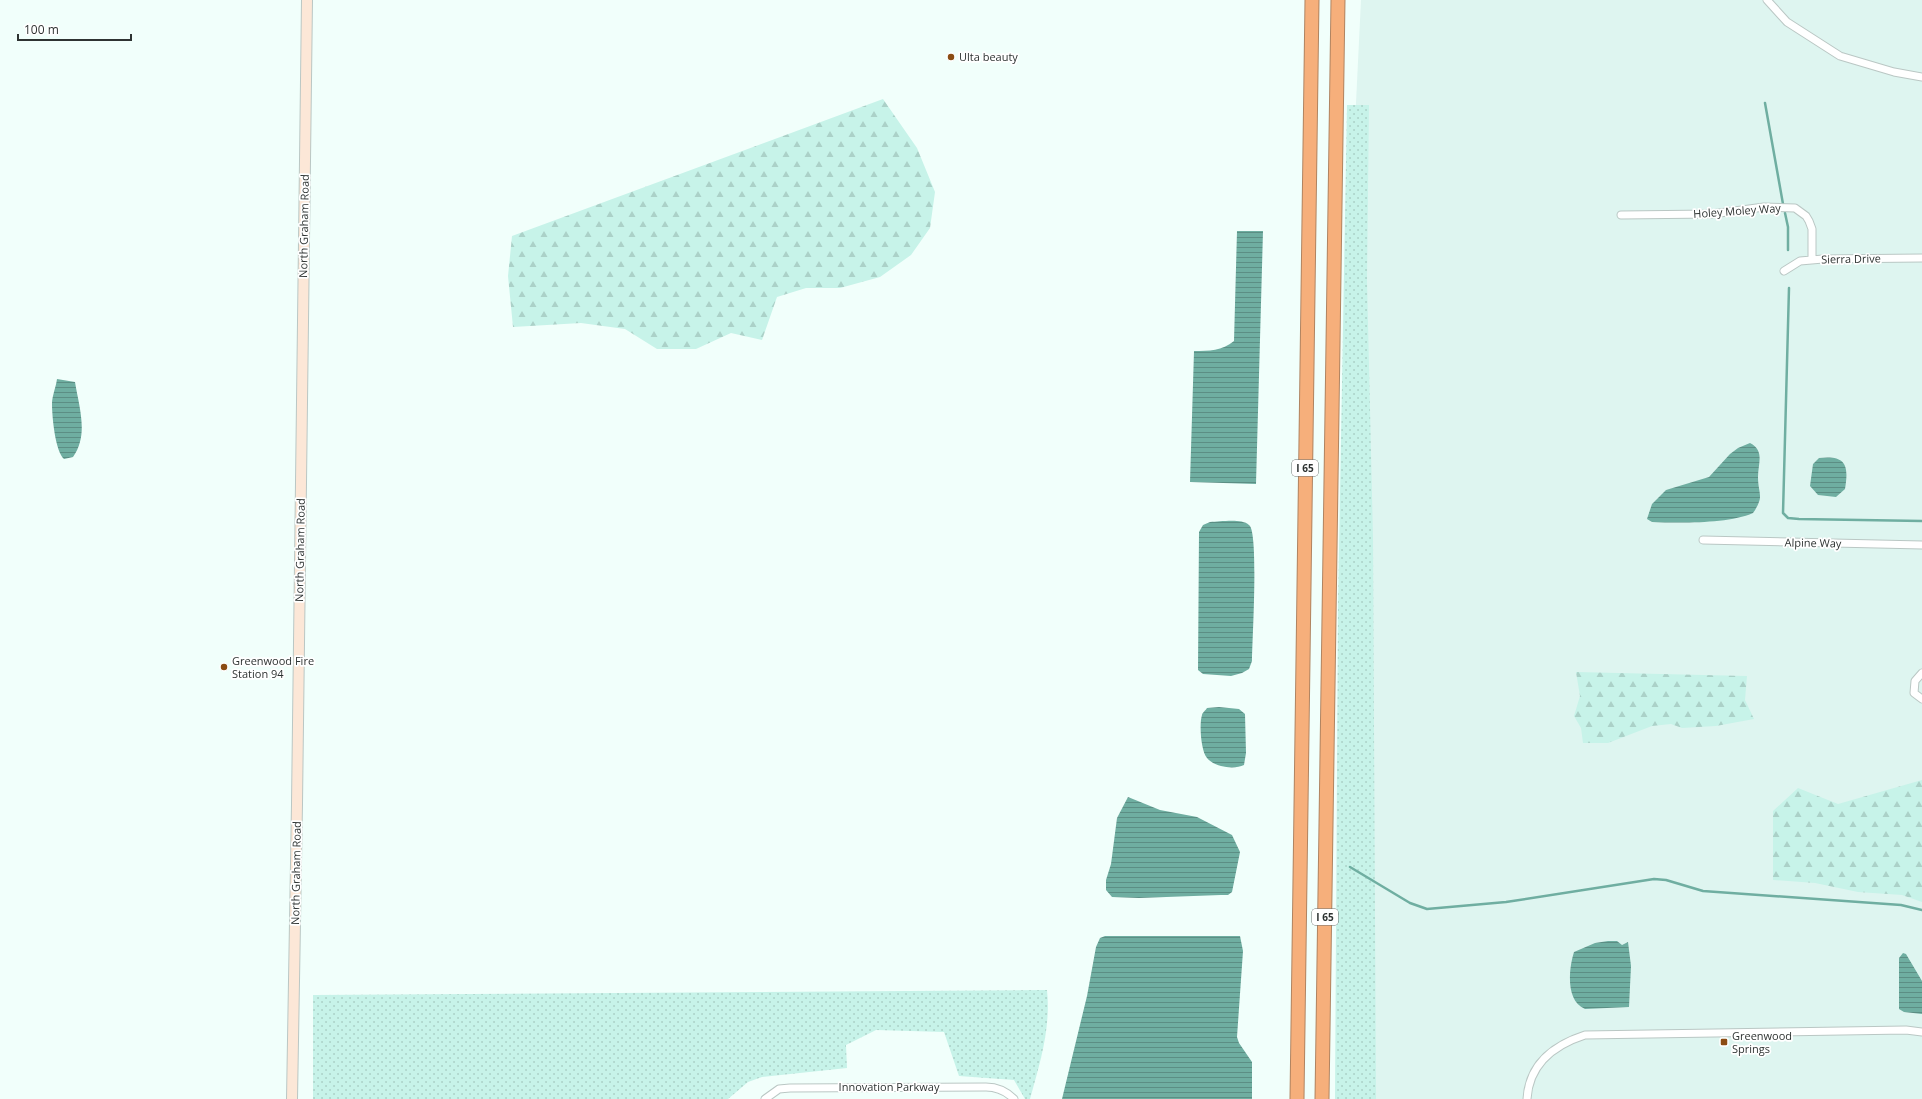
<svg xmlns="http://www.w3.org/2000/svg" width="1922" height="1099" viewBox="0 0 1922 1099" font-family="'Open Sans',sans-serif">
<style>
.built{fill:#def5f0}
.grass{fill:url(#grass-dots)}
.forest{fill:url(#forest-firs)}
.water{fill:url(#water-rules)}
.lines{fill:none;stroke-linecap:round;stroke-linejoin:round}
.stream{stroke:#6faea1;stroke-width:2.5}
.street-casing{stroke:#bac7c4;stroke-width:9}
.secondary-casing{stroke:#bac7c4;stroke-width:12}
.highway-casing{stroke:#b08461;stroke-width:15}
.street{stroke:#fff;stroke-width:7}
.secondary{stroke:#fce7d7;stroke-width:10}
.highway{stroke:#f6af7b;stroke-width:13}
.poi-dot{fill:#8b4c13;stroke:#fff;stroke-width:1.5}
.labels{text-anchor:middle;stroke-width:3.5;stroke-linejoin:round;paint-order:stroke}
.shield{fill:#fff;stroke:#6d7070;stroke-width:1}
.shield-label{font-size:10px;font-weight:bold;fill:#2e3332}
.poi-label{font-size:11px;fill:#2e3332;stroke:#fff;text-anchor:start}
.street-label{font-size:11px;fill:#2e3332;stroke:#fff}
</style>
<defs>
<pattern id="grass-dots" width="8" height="8" patternUnits="userSpaceOnUse"><rect width="8" height="8" fill="#c7f3e9"/><path d="M2 2h.1M6 6h.1" fill="none" stroke="#abd1c8" stroke-width="1.8" stroke-linecap="round"/></pattern>
<pattern id="forest-firs" width="22" height="20" patternUnits="userSpaceOnUse"><rect width="22" height="20" fill="#c7f3e9"/><path d="M5 1l3.5 6h-7zM16 11l3.5 6h-7z" fill="#abd1c8"/></pattern>
<pattern id="water-rules" width="6" height="5" patternUnits="userSpaceOnUse"><rect width="6" height="5" fill="#6faea1"/><path d="M0 2.5h6" fill="none" stroke="#5c8e84"/></pattern>
</defs>
<rect width="100%" height="100%" fill="#f1fffb"/>
<path class="built" d="M1361,0H1922V1099H1345L1352,185Z"/>
<path class="grass" d="M1347,105H1369L1367,280L1373,537L1376,1099H1335L1338,606Z
M1047,990C1051,1028 1040,1063 1030,1099H1025L1014,1080L959,1076L944,1032L876,1030L846,1045L847,1068L762,1077L748,1082L728,1099H313V995Z"/>
<path class="forest" d="M883,99L917,148L935,192L930,228L911,255L880,277L840,288H806L777,297L762,340L731,333L696,349H657L625,329L581,323L513,327L508,276L512,236Z
M1576,672L1747,676L1745,700L1754,719L1716,726L1682,728L1671,724L1652,726L1608,743H1583L1581,728L1574,716L1580,696Z
M1922,780V902L1902,895L1858,892L1815,883L1773,880V811L1798,788L1838,804Z"/>
<path class="water" d="M1237,231H1263L1256,484L1190,482L1194,351C1209,351 1222,351 1234,341Z
M57,379L75,382C79,407 89,435 73,457L64,459C55,451 52,416 52,404C52,396 56,387 57,379Z
M1750,443C1765,451 1758,463 1758,477C1758,494 1765,496 1753,513C1728,524 1679,523 1652,522L1647,519L1652,504L1666,490L1709,477L1730,454L1738,448Z
M1819,458C1846,455 1849,465 1845,489L1836,497L1818,495L1810,486L1813,464Z
M1210,522C1220,522 1241,518 1249,525C1259,531 1252,643 1252,661L1249,669L1242,673L1231,676L1203,674L1198,670L1199,532L1203,525Z
M1219,707L1239,709L1245,714L1246,753L1244,765C1234,770 1214,767 1207,758C1201,751 1199,724 1202,715C1202,713 1206,710 1207,708Z
M1128,797L1160,810L1197,817L1232,835L1240,852L1232,892L1228,895H1221L1139,898L1112,897L1106,890V880L1111,864L1117,818Z
M1105,936H1240L1243,951L1237,1037L1239,1043L1252,1062V1099H1062L1087,996L1096,947L1100,938Z
M1608,941H1617L1622,945L1628,942L1631,966L1629,1007L1585,1009C1565,1001 1569,968 1574,952L1595,943Z
M1903,953L1906,954L1922,981V1014L1904,1012L1899,1009V958Z"/>
<g class="lines">
<path class="stream" d="M1765,103L1783,204
M1785,213L1788,227V250
M1789,288L1783,513L1788,518L1799,519L1922,521
M1350,867L1410,903L1427,909L1506,902L1654,879L1666,880L1703,891L1901,905L1922,910"/>
<g class="street-casing">
<path id="street" d="M1767,0L1787,22L1840,56L1894,72L1922,77
M1621,215L1712,214L1764,207L1795,208L1806,216L1809,221L1812,229V260
M1784,271L1800,261L1823,259L1922,258
M1703,540L1922,545
M1922,673L1915,681L1914,693L1922,699
M765,1099L779,1089L790,1088L986,1087C997,1087 1006,1091 1014,1099
M1527,1099C1529,1064 1554,1045 1585,1035L1906,1030L1922,1032"/>
</g>
<g class="secondary-casing">
<path id="secondary" d="M292,1099L297,804L307,0"/>
</g>
<g class="highway-casing">
<path id="highway" d="M1297,1099L1312,0
M1322,1099L1338,0"/>
</g>
<use href="#street" class="street"/>
<use href="#secondary" class="secondary"/>
<use href="#highway" class="highway"/>
</g>
<g class="poi-dot">
<circle cx="951" cy="57" r="4"/>
<circle cx="224" cy="667" r="4"/>
<rect x="1720" y="1038" width="8" height="8" rx="2"/>
</g>
<g class="labels">
<g class="shield">
<rect x="1292" y="460" width="26" height="16" rx="3"/>
<rect x="1312" y="909" width="26" height="16" rx="3"/>
</g>
<g class="shield-label">
<text x="1305" y="472">I 65</text>
<text x="1325" y="921">I 65</text>
</g>
<g class="poi-label">
<text x="959" y="61">Ulta beauty</text>
<text x="232" y="665">Greenwood Fire<tspan x="232" dy="13">Station 94</tspan></text>
<text x="1732" y="1040">Greenwood<tspan x="1732" dy="13">Springs</tspan></text>
</g>
<g class="street-label">
<text transform="translate(1737 211) rotate(-4)" y="4">Holey Moley Way</text>
<text transform="translate(304 226) rotate(-89)" y="4">North Graham Road</text>
<text transform="translate(1851 259) rotate(-1)" y="4">Sierra Drive</text>
<text transform="translate(1813 543) rotate(1)" y="4">Alpine Way</text>
<text transform="translate(300 550) rotate(-89)" y="4">North Graham Road</text>
<text transform="translate(296 873) rotate(-89)" y="4">North Graham Road</text>
<text x="889" y="1091">Innovation Parkway</text>
</g>
</g>
<path d="M18 34v6h113v-6" fill="none" stroke="#2e3332" stroke-width="2"/>
<text x="24" y="34" font-size="12" fill="#2e3332" stroke="#ffffff" stroke-width="3" paint-order="stroke">100 m</text>
</svg>
